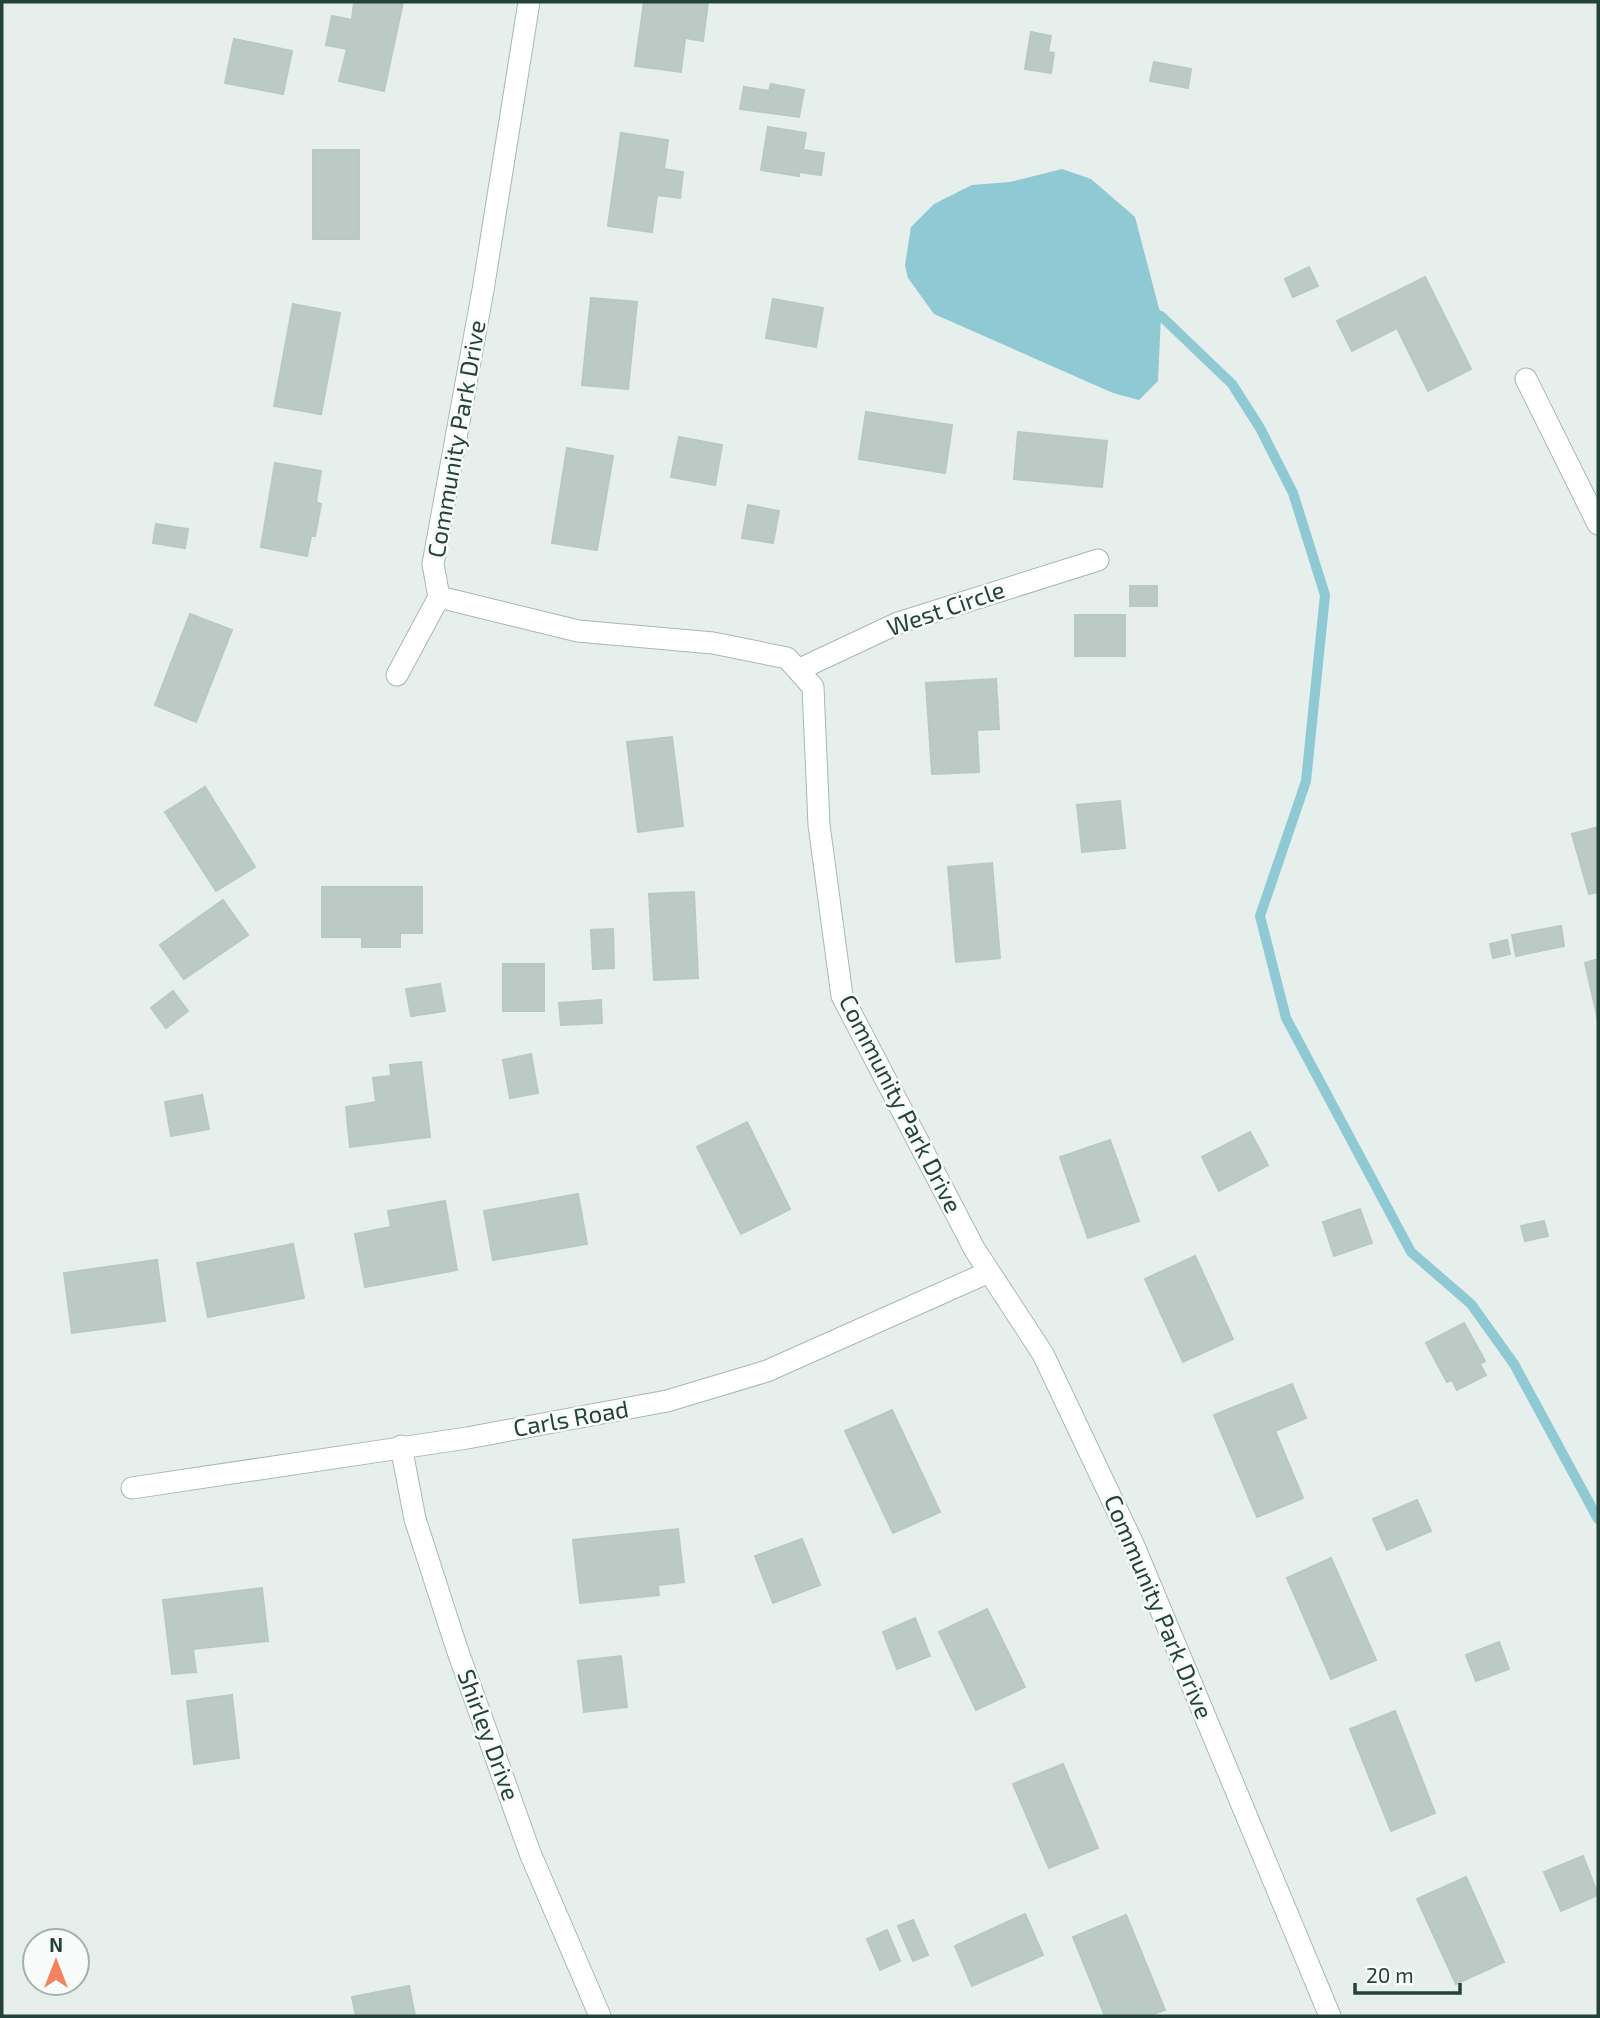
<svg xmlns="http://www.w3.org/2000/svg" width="1600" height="2018" viewBox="0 0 1600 2018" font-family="'Exo 2',sans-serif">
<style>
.water{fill:#8ec9d4}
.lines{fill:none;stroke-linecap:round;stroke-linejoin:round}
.stream{stroke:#8ec9d4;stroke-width:10}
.building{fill:#bbcac4;stroke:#b8c9c2;stroke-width:2}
.minor-casing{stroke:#a8b8b2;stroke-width:23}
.minor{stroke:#fff;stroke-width:21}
.labels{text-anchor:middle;stroke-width:5;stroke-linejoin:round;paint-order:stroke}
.street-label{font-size:24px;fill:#24423a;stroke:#f7fbf9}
</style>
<rect width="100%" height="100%" fill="#e6efeb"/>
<path class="water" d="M1062,169L1091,179L1135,217L1161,316L1158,381L1139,400L1113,393L934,314L908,278L905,265L911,227L934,204L972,185L1010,182Z"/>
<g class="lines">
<path class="stream" d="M1148,312L1161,316L1232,384L1260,428L1293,493L1325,595L1306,781L1260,916L1286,1018L1411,1252L1471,1304L1514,1364L1598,1519"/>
</g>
<path class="building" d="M354,2H403L384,91L339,81L347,49L326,45L332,16L352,20Z
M644,2H708L703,41L685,38L681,72L635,66Z
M1031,32L1051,36L1048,52L1054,53L1051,73L1025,69Z
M234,39L292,51L283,94L225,83Z
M1154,62L1191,69L1188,88L1150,81Z
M771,84L804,90L799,117L740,109L744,87L769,91Z
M768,127L806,133L803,150L824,153L821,175L799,172V176L761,170Z
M621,133L668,140L664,169L683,172L680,198L657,195L652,232L608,226Z
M313,150H359V239H313Z
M1309,267L1318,286L1293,297L1285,279Z
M1425,277L1471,369L1428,391L1397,328L1352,351L1337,321Z
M591,298L637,302L628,389L582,385Z
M773,299L823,308L816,347L766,338Z
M293,304L340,313L321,414L274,406Z
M866,412L952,425L945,473L859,459Z
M1018,432L1107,441L1102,487L1014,479Z
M679,437L722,445L715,485L671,477Z
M567,448L613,456L597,550L552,543Z
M275,463L321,471L316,502L321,504L315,536H311L307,556L261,547Z
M748,505L779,511L773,543L742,538Z
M156,524L188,529L185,548L153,543Z
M1130,586H1157V606H1130Z
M190,614L232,630L196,722L155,705Z
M1075,615H1125V656H1075Z
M996,679L999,729L977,730L979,772L932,774L926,683Z
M672,737L683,826L638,832L627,742Z
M205,787L255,867L216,891L165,812Z
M1120,801L1125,848L1082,852L1077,805Z
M1598,827V892L1589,894L1572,834Z
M992,863L1000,958L956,962L948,867Z
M322,887H422V933H400V947H362V937H322Z
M694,892L698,978L654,980L649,894Z
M223,900L248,935L184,979L160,945Z
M1561,926L1564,946L1516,956L1512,935Z
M613,929L614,968L593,969L591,930Z
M1507,940L1510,954L1493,958L1490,944Z
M1598,959V1020L1585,963Z
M503,964H544V1011H503Z
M440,984L445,1011L411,1016L406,989Z
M173,991L188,1011L166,1028L151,1008Z
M601,1000L602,1023L561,1025L559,1003Z
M531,1054L538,1093L510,1098L503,1060Z
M421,1062L430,1137L350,1147L346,1107L376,1102L373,1078L391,1076L390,1065Z
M202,1095L209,1129L171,1136L165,1102Z
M747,1122L790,1209L741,1234L697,1147Z
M1250,1132L1268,1165L1219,1191L1202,1157Z
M1110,1140L1139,1221L1088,1238L1060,1157Z
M578,1194L587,1244L493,1260L484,1211Z
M445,1201L457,1270L365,1287L355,1234L391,1227L388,1211Z
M1360,1209L1372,1243L1334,1256L1323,1222Z
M1544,1221L1548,1236L1525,1241L1521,1226Z
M293,1244L304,1298L208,1317L197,1263Z
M1195,1256L1233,1339L1183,1362L1145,1279Z
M157,1260L165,1321L72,1333L64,1273Z
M1464,1323L1485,1361L1480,1364L1486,1375L1457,1390L1452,1380L1447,1382L1426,1343Z
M1292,1384L1306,1418L1275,1431L1303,1498L1257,1517L1214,1415Z
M892,1410L940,1512L893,1533L845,1431Z
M1417,1500L1431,1531L1387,1550L1373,1519Z
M678,1529L684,1582L658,1585L659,1595L580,1603L573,1540Z
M802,1539L820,1585L773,1603L755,1556Z
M1331,1558L1376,1660L1331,1679L1287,1578Z
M262,1588L268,1641L193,1649L196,1672L172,1674L163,1600Z
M987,1609L1025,1687L976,1710L939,1632Z
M915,1618L930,1656L897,1669L883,1632Z
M1499,1642L1509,1669L1476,1681L1466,1655Z
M621,1656L627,1707L584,1712L578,1661Z
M232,1695L239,1758L194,1764L187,1701Z
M1395,1711L1435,1813L1391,1831L1350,1729Z
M1063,1764L1098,1848L1049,1868L1013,1784Z
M1583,1856L1598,1895L1561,1911L1544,1872Z
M1466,1877L1504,1962L1456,1984L1417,1899Z
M1025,1914L1043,1955L972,1986L955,1946Z
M1126,1915L1165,2010L1148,2016H1105L1073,1937Z
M913,1920L928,1955L913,1961L898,1926Z
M887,1930L900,1961L880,1970L867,1939Z
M409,1986L415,2016H356L352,1997Z"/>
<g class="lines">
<g class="minor-casing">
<path id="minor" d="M1526,379L1598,524
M439,597L578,631L713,643L787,658L813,687L819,825L842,996L975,1250L1043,1354L1134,1546L1330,2016
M439,597L433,564L483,290L529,2
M798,670L898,623L1098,560
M397,675L439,597
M401,1446L415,1519L457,1649L530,1853L600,2016
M132,1488L467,1438L667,1401L767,1371L989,1272"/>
</g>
<use href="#minor" class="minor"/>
</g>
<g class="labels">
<g class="street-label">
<text transform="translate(457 439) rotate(-80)" y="8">Community Park Drive</text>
<text transform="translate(946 609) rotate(-19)" y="8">West Circle</text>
<text transform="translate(900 1104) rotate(63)" y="8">Community Park Drive</text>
<text transform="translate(571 1419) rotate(-10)" y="8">Carls Road</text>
<text transform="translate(1158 1607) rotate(67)" y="8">Community Park Drive</text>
<text transform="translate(488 1735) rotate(70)" y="8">Shirley Drive</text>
</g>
</g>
<rect width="1600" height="2018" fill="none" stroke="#24423a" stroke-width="7"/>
<g transform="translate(56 1962)"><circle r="33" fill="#f7fbf9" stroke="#a3b1ad" stroke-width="2"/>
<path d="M0-5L12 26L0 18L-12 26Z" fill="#f4845f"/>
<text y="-10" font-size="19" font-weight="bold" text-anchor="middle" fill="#24423a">N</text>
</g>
<path d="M1355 1983v10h105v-10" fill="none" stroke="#24423a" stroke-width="3.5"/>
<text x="1366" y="1983" font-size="21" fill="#24423a" stroke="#f7fbf9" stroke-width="5" paint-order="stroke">20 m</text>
</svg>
